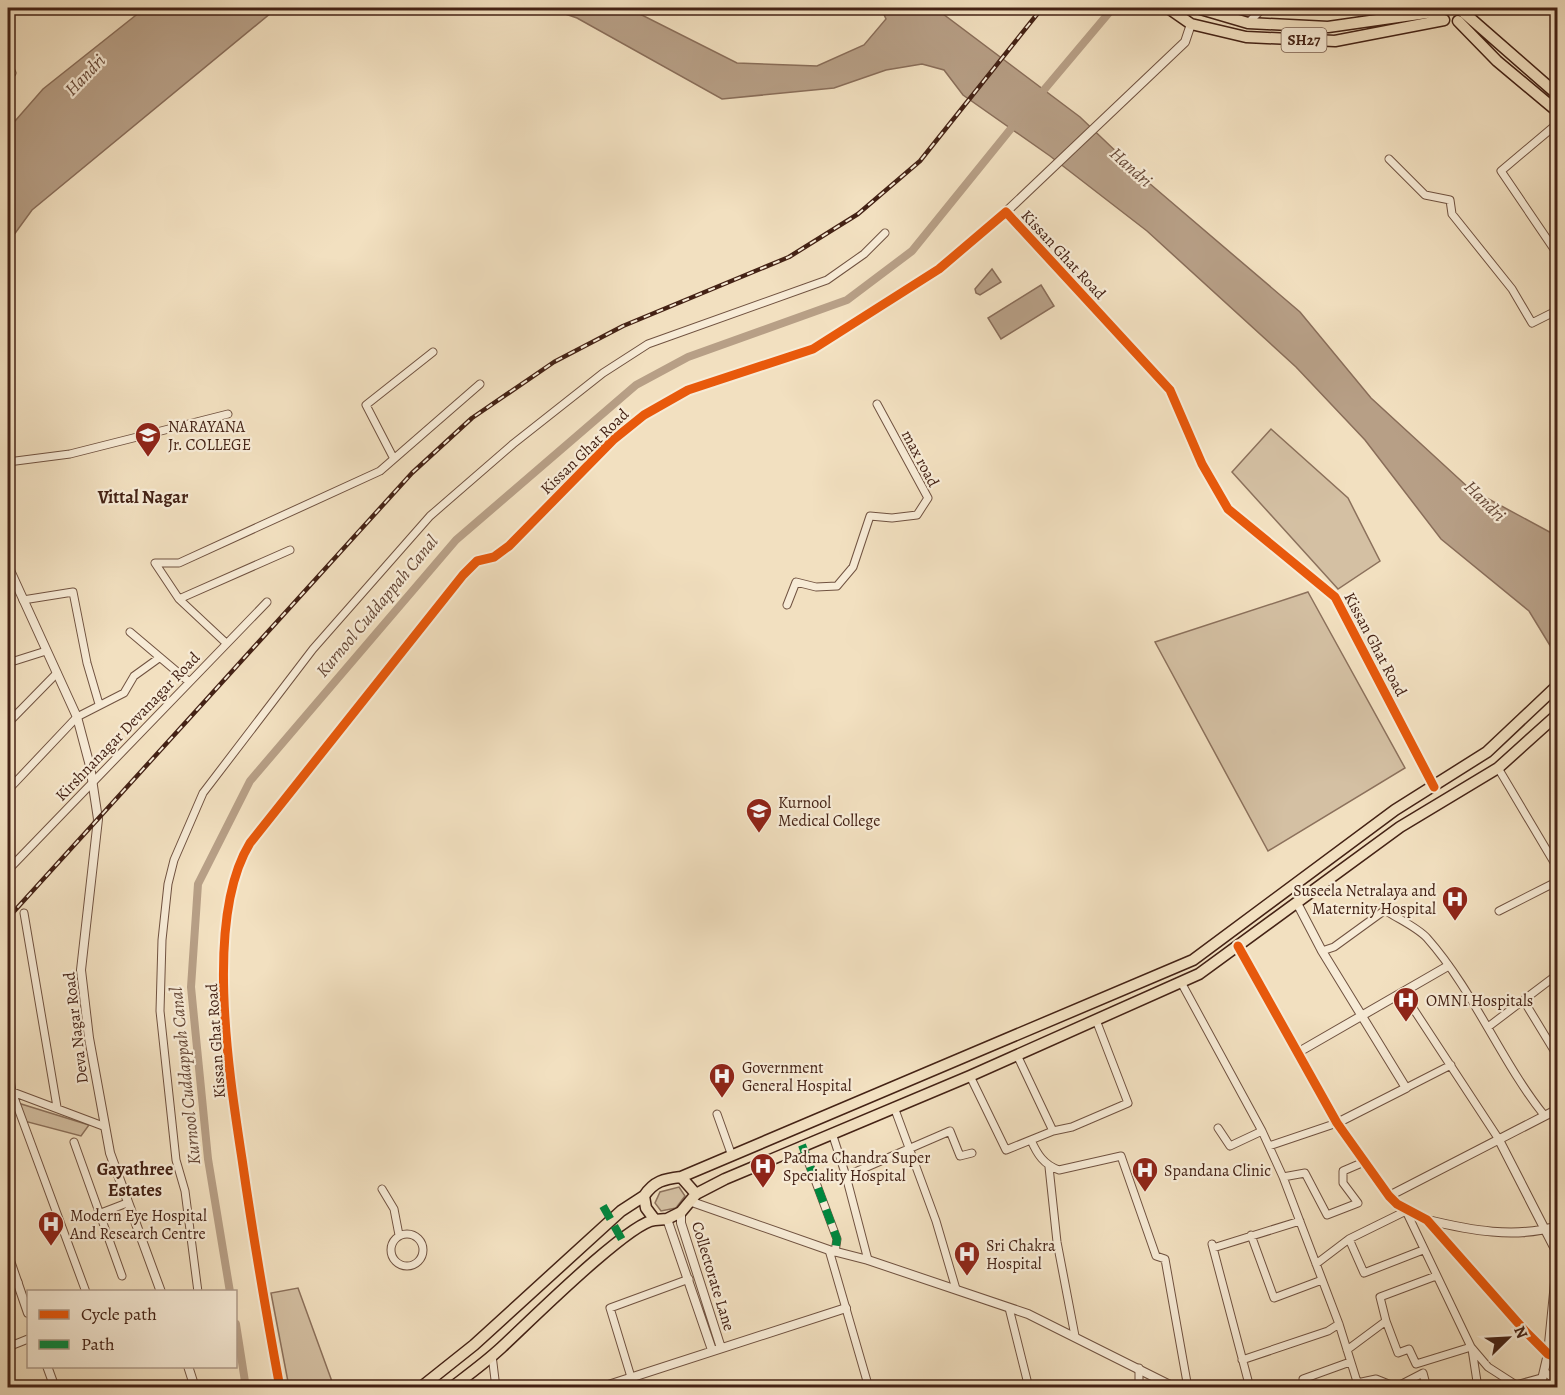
<svg xmlns="http://www.w3.org/2000/svg" width="1565" height="1395" viewBox="0 0 1565 1395" font-family="Alegreya,serif">
<style>
.green{fill:#d4c0a3;stroke:#8c715c;stroke-width:1.5}
.water{fill:#b79f86;stroke:#896d59;stroke-width:1.5}
.lines{fill:none;stroke-linecap:round;stroke-linejoin:round}
.canal{stroke:#b79f86;stroke-width:8}
.pedestrian-tunnel{stroke:#cfba9e;stroke-width:5;stroke-dasharray:5 2.5;stroke-linecap:butt}
.minor-casing{stroke:#705240;stroke-width:9}
.tertiary-casing{stroke:#705240;stroke-width:10}
.primary-casing{stroke:#442215;stroke-width:13}
.minor{stroke:#f7ebd6;stroke-width:7}
.tertiary{stroke:#f7ebd6;stroke-width:8}
.primary{stroke:#f2e0c0;stroke-width:10}
.rail-casing{stroke:#442215;stroke-width:4.5}
.rail{stroke:#f7ebd6;stroke-width:2;stroke-dasharray:7;stroke-linecap:butt}
.quiet{stroke:#00873e;stroke-width:8;stroke-dasharray:15 8;stroke-linecap:butt}
.cycleway-casing{stroke:#f7ebd6;stroke-width:13}
.cycleway{stroke:#e8590c;stroke-width:9}
.labels{text-anchor:middle;stroke-width:4.5;stroke-linejoin:round;paint-order:stroke}
.shield{fill:#f7ebd6;stroke:#7a5e4f;stroke-width:1.5}
.shield-label{font-size:15px;font-weight:bold;fill:#442215}
.street-label{font-size:16px;fill:#442215;stroke:#f7ebd6}
.poi-label{font-size:16px;fill:#442215;stroke:#f7ebd6;text-anchor:start}
.water-label{font-size:18px;font-style:italic;fill:#664837;stroke:#f7ebd6}
.neighbourhood-label{font-size:18px;font-weight:bold;fill:#442215;stroke:#f7ebd6}
</style>
<rect width="100%" height="100%" fill="#f2e0c0"/>
<filter id="stains"><feTurbulence type="fractalNoise" baseFrequency=".00333" numOctaves="4"/><feColorMatrix values="0 0 0 0 .2 0 0 0 0 .09 0 0 0 0 .02 0 0 0 .5 -.17"/></filter>
<radialGradient id="worn" r=".72"><stop offset=".6" stop-color="#630" stop-opacity="0"/><stop offset="1" stop-color="#630" stop-opacity=".3"/></radialGradient>
<path class="green" d="M1271,429L1348,498L1380,561L1338,589L1232,472Z
M1308,592L1405,768L1268,851L1155,642Z
M18,1103L89,1125L81,1136L24,1121Z
M679,1187L685,1196L676,1208L661,1211L655,1203L660,1192Z
M298,1288L334,1387H289L271,1293Z"/>
<path class="water" d="M145,8H277L32,210L8,243V129L43,89Z
M548,8H628L737,63L817,66L864,45L886,19L881,8H935L1080,117L1149,183L1300,312L1371,398L1470,489L1557,536V657L1529,611L1441,539L1365,440L1296,367L1147,231L1050,156L963,95L944,70L922,64L886,70L834,88L722,99L577,18Z
M992,269L1001,282L980,295L976,293L975,289Z
M1041,285L1054,306L1001,339L988,318Z"/>
<g class="lines">
<path class="canal" d="M1038,97L1113,8
M230,1292L208,1159L191,987L198,884L250,781L456,540L636,385L688,357L847,300L912,251L1018,120
M236,1324L246,1388"/>
<path class="pedestrian-tunnel" d="M603,1206L625,1245"/>
<g class="minor-casing">
<path id="minor" d="M1248,23L1263,8
M8,65L12,73L8,79
M1558,123L1501,171L1558,255
M1389,159L1425,195L1450,200L1452,214L1512,289L1532,323L1558,310
M394,459L366,405L433,352
M8,462L70,454L228,414
M179,599L155,563H179L380,471L480,384
M23,600L73,592L87,663L99,704
M787,605L796,582L816,587L837,586L853,567L870,516L892,518L917,515L928,498L877,404
M130,632L188,681
M226,643L179,599L290,550
M8,663L46,651
M8,723L57,673
M1498,768L1558,869
M8,790L77,717L124,693L134,676L159,658
M8,870L267,602
M1499,911L1558,881
M24,913L57,1107
M1322,951L1334,947L1385,910C1398,919 1417,927 1427,938C1474,991 1500,1060 1544,1115
M1182,984L1262,1131L1283,1177L1339,1324L1359,1388
M1403,993L1498,1138
M1524,1001L1558,1057
M1488,1027L1558,974
M1017,1055L1053,1131L1072,1127L1128,1103L1096,1020
M8,1067L12,1092L86,1292
M970,1076L1006,1150L1053,1131
M1406,1088L1451,1065
M10,1091L103,1126
M894,1107L936,1221L956,1289
M717,1114L732,1156
M1218,1128L1230,1146L1262,1131
M832,1133L846,1176
M1031,1140C1037,1154 1044,1165 1059,1170L1121,1156L1156,1256L1165,1259L1188,1388
M74,1142L122,1276
M802,1145L837,1239L835,1252
M1269,1146L1337,1123
M1049,1167L1057,1242L1075,1336
M1283,1177L1305,1173L1327,1215L1358,1203L1343,1183V1171L1364,1162
M382,1189L394,1209L399,1235
M1406,1211L1471,1347L1488,1367L1516,1385L1541,1378
M101,1213L127,1203
M391 1250a16 16 0 1 1 32 0a16 16 0 1 1-32 0Z
M1251,1235L1274,1298L1322,1280
M1349,1239L1364,1273L1423,1250
M1212,1244L1250,1388
M1213,1248L1300,1221
M829,1250L869,1388
M868,1260L846,1176L950,1131L960,1156L972,1153
M1316,1264L1349,1239L1408,1210
M8,1285L18,1282
M198,1292L185,1191L176,1160L160,1011L162,940L168,884L174,860L203,793L313,649L430,516L513,444L603,373L648,344L827,280L864,254L885,233
M1009,1308L1029,1388
M1386,1321L1398,1353L1409,1349L1416,1364L1471,1347
M8,1347L28,1339
M1472,1349L1478,1388
M1347,1350L1386,1321L1380,1297L1436,1276
M1548,1354L1558,1358
M492,1355L496,1388
M1242,1360L1328,1331L1339,1324
M1139,1368V1388
M1545,1372L1558,1382
M631,1377L610,1308L689,1279
M1357,1383L1376,1379L1396,1387L1423,1373L1427,1388
M280,1388C266,1312 253,1236 242,1159C229,1074 204,918 250,843L463,575L477,561L494,557L509,546L613,440L644,415L688,390L813,349L939,269L1006,212L1170,390L1202,464L1228,509L1335,597L1434,787
M1304,1388L1303,1379L1350,1362"/>
</g>
<g class="tertiary-casing">
<path id="tertiary" d="M1006,212L1185,42L1191,24
M8,566L77,717L90,766L98,819L81,970L89,1038L110,1153L161,1292
M1297,903L1322,951L1406,1088L1337,1123
M1238,946L1337,1123L1389,1196L1397,1204L1427,1220L1526,1332L1548,1354
M1297,1053L1448,966
M1498,1138L1557,1253
M1389,1196L1558,1109
M692,1202L829,1250L868,1260L1028,1314L1176,1388
M681,1212V1223L721,1348
M667,1219L712,1350
M1428,1220C1469,1230 1515,1239 1558,1226
M8,1255L28,1313
M47,1366L55,1388
M188,1366L195,1388
M599,1388L846,1308
M1540,1388L1548,1354L1558,1252"/>
</g>
<g class="primary-casing">
<path id="primary" d="M1168,8L1191,24L1246,37L1335,41L1444,20
M1197,8L1248,23L1328,27L1440,11
M1462,11L1558,95
M1458,21L1497,61L1558,112
M681,1177L1193,960L1395,810L1487,752L1558,685
M696,1194L681,1177C664,1179 654,1181 644,1196L646,1208L655,1220L667,1219L681,1212L696,1194L725,1179L970,1076L1199,974L1400,827L1498,768L1558,714
M420,1388L474,1345L621,1211L644,1196
M451,1388C468,1375 486,1362 502,1347C527,1324 629,1222 655,1220"/>
</g>
<use href="#minor" class="minor"/>
<use href="#tertiary" class="tertiary"/>
<use href="#primary" class="primary"/>
<g class="rail-casing">
<path id="rail" d="M8,918L412,473L472,418L554,362L623,326L789,257L858,214L920,161L1042,8"/>
</g>
<use href="#rail" class="rail"/>
<path class="quiet" d="M802,1145L837,1239L835,1252
M603,1206L625,1245"/>
<g class="cycleway-casing">
<path id="cycleway" d="M1238,946L1337,1123L1389,1196L1397,1204L1427,1220L1526,1332L1548,1354L1558,1358
M280,1388C266,1312 253,1236 242,1159C229,1074 204,918 250,843L463,575L477,561L494,557L509,546L613,440L644,415L688,390L813,349L939,269L1006,212L1170,390L1202,464L1228,509L1335,597L1434,787"/>
</g>
<use href="#cycleway" class="cycleway"/>
</g>
<defs>
<g id="university-pin" transform="scale(1.35)"><path d="M0 17L-7.5 6A9.5 9.5 0 1 1 7.5 6Z" fill="#8f2418" stroke="#f7ebd6"/><path d="M0-5L7-2L0 1L-7-2ZM-4 1L0 2.5L4 1V4Q0 6-4 4Z" fill="#fff"/></g>
<g id="hospital-pin" transform="scale(1.35)"><path d="M0 17L-7.5 6A9.5 9.5 0 1 1 7.5 6Z" fill="#8f2418" stroke="#f7ebd6"/><path d="M-5-5h3v3.5h4V-5h3V5h-3V1.5h-4V5h-3Z" fill="#fff"/></g>
</defs>
<g fill-rule="evenodd">
<use href="#university-pin" x="148" y="435"/>
<use href="#university-pin" x="759" y="811"/>
<use href="#hospital-pin" x="1455" y="899"/>
<use href="#hospital-pin" x="1406" y="1000"/>
<use href="#hospital-pin" x="722" y="1076"/>
<use href="#hospital-pin" x="763" y="1166"/>
<use href="#hospital-pin" x="1145" y="1170"/>
<use href="#hospital-pin" x="51" y="1224"/>
<use href="#hospital-pin" x="967" y="1254"/>
</g>
<g class="labels">
<rect class="shield" x="1281.5" y="28" width="45" height="24" rx="4.5"/>
<g class="shield-label">
<text x="1304" y="45">SH27</text>
</g>
<g class="street-label">
<text transform="translate(1064 254) rotate(47)" y="6">Kissan Ghat Road</text>
<text transform="translate(584 451) rotate(-44)" y="6">Kissan Ghat Road</text>
<text transform="translate(921 458) rotate(62)" y="6">max road</text>
<text transform="translate(1376 644) rotate(62)" y="6">Kissan Ghat Road</text>
<text transform="translate(127 726) rotate(-46)" y="6">Kirshnanagar Devanagar Road</text>
<text transform="translate(75 1028) rotate(-97)" y="6">Deva Nagar Road</text>
<text transform="translate(215 1041) rotate(-94)" y="6">Kissan Ghat Road</text>
<text transform="translate(714 1276) rotate(73)" y="6">Collectorate Lane</text>
</g>
<g class="poi-label">
<text x="168" y="432">NARAYANA<tspan x="168" dy="18">Jr. COLLEGE</tspan></text>
<text x="778" y="808">Kurnool<tspan x="778" dy="18">Medical College</tspan></text>
<text x="1436" y="896" text-anchor="end">Suseela Netralaya and<tspan x="1436" dy="18">Maternity Hospital</tspan></text>
<text x="1426" y="1006">OMNI Hospitals</text>
<text x="742" y="1073">Government<tspan x="742" dy="18">General Hospital</tspan></text>
<text x="783" y="1163">Padma Chandra Super<tspan x="783" dy="18">Speciality Hospital</tspan></text>
<text x="1164" y="1176">Spandana Clinic</text>
<text x="70" y="1221">Modern Eye Hospital<tspan x="70" dy="18">And Research Centre</tspan></text>
<text x="986" y="1251">Sri Chakra<tspan x="986" dy="18">Hospital</tspan></text>
</g>
<g class="water-label">
<text transform="translate(85 75) rotate(-46)" y="6">Handri</text>
<text transform="translate(1131 167) rotate(42)" y="6">Handri</text>
<text transform="translate(1485 501) rotate(45)" y="6">Handri</text>
<text transform="translate(377 606) rotate(-50)" y="6">Kurnool Cuddappah Canal</text>
<text transform="translate(185 1076) rotate(-96)" y="6">Kurnool Cuddappah Canal</text>
</g>
<g class="neighbourhood-label">
<text x="143" y="503">Vittal Nagar</text>
<text x="135" y="1175">Gayathree<tspan x="135" dy="21">Estates</tspan></text>
</g>
</g>
<rect width="1565" height="1395" fill="none" stroke="#f2e0c0" stroke-width="30"/>
<rect x="9" y="9" width="1547" height="1377" fill="none" stroke="#442215" stroke-width="3"/>
<rect x="15" y="15" width="1535" height="1365" fill="none" stroke="#442215" stroke-width="1.5"/>
<rect x="27" y="1290" width="210" height="78" fill="#f7ebd6" stroke="#af9b89" stroke-width="1.5"/>
<rect x="39" y="1310" width="30" height="9" fill="#e8590c" stroke="#af9b89" stroke-width="1.5"/>
<text x="81" y="1320" font-size="18" fill="#442215">Cycle path</text>
<rect x="39" y="1340" width="30" height="9" fill="#00873e" stroke="#af9b89" stroke-width="1.5"/>
<text x="81" y="1350" font-size="18" fill="#442215">Path</text>
<g transform="translate(1508 1338) rotate(66)" stroke="#f7ebd6" stroke-width="4.5" paint-order="stroke">
<path d="M0-4.5L10 22L0 15L-10 22Z" fill="#442215"/>
<text y="-9" font-size="16" font-weight="bold" text-anchor="middle" fill="#442215">N</text>
</g>
<rect width="100%" height="100%" filter="url(#stains)"/>
<rect width="100%" height="100%" fill="url(#worn)"/>
</svg>
